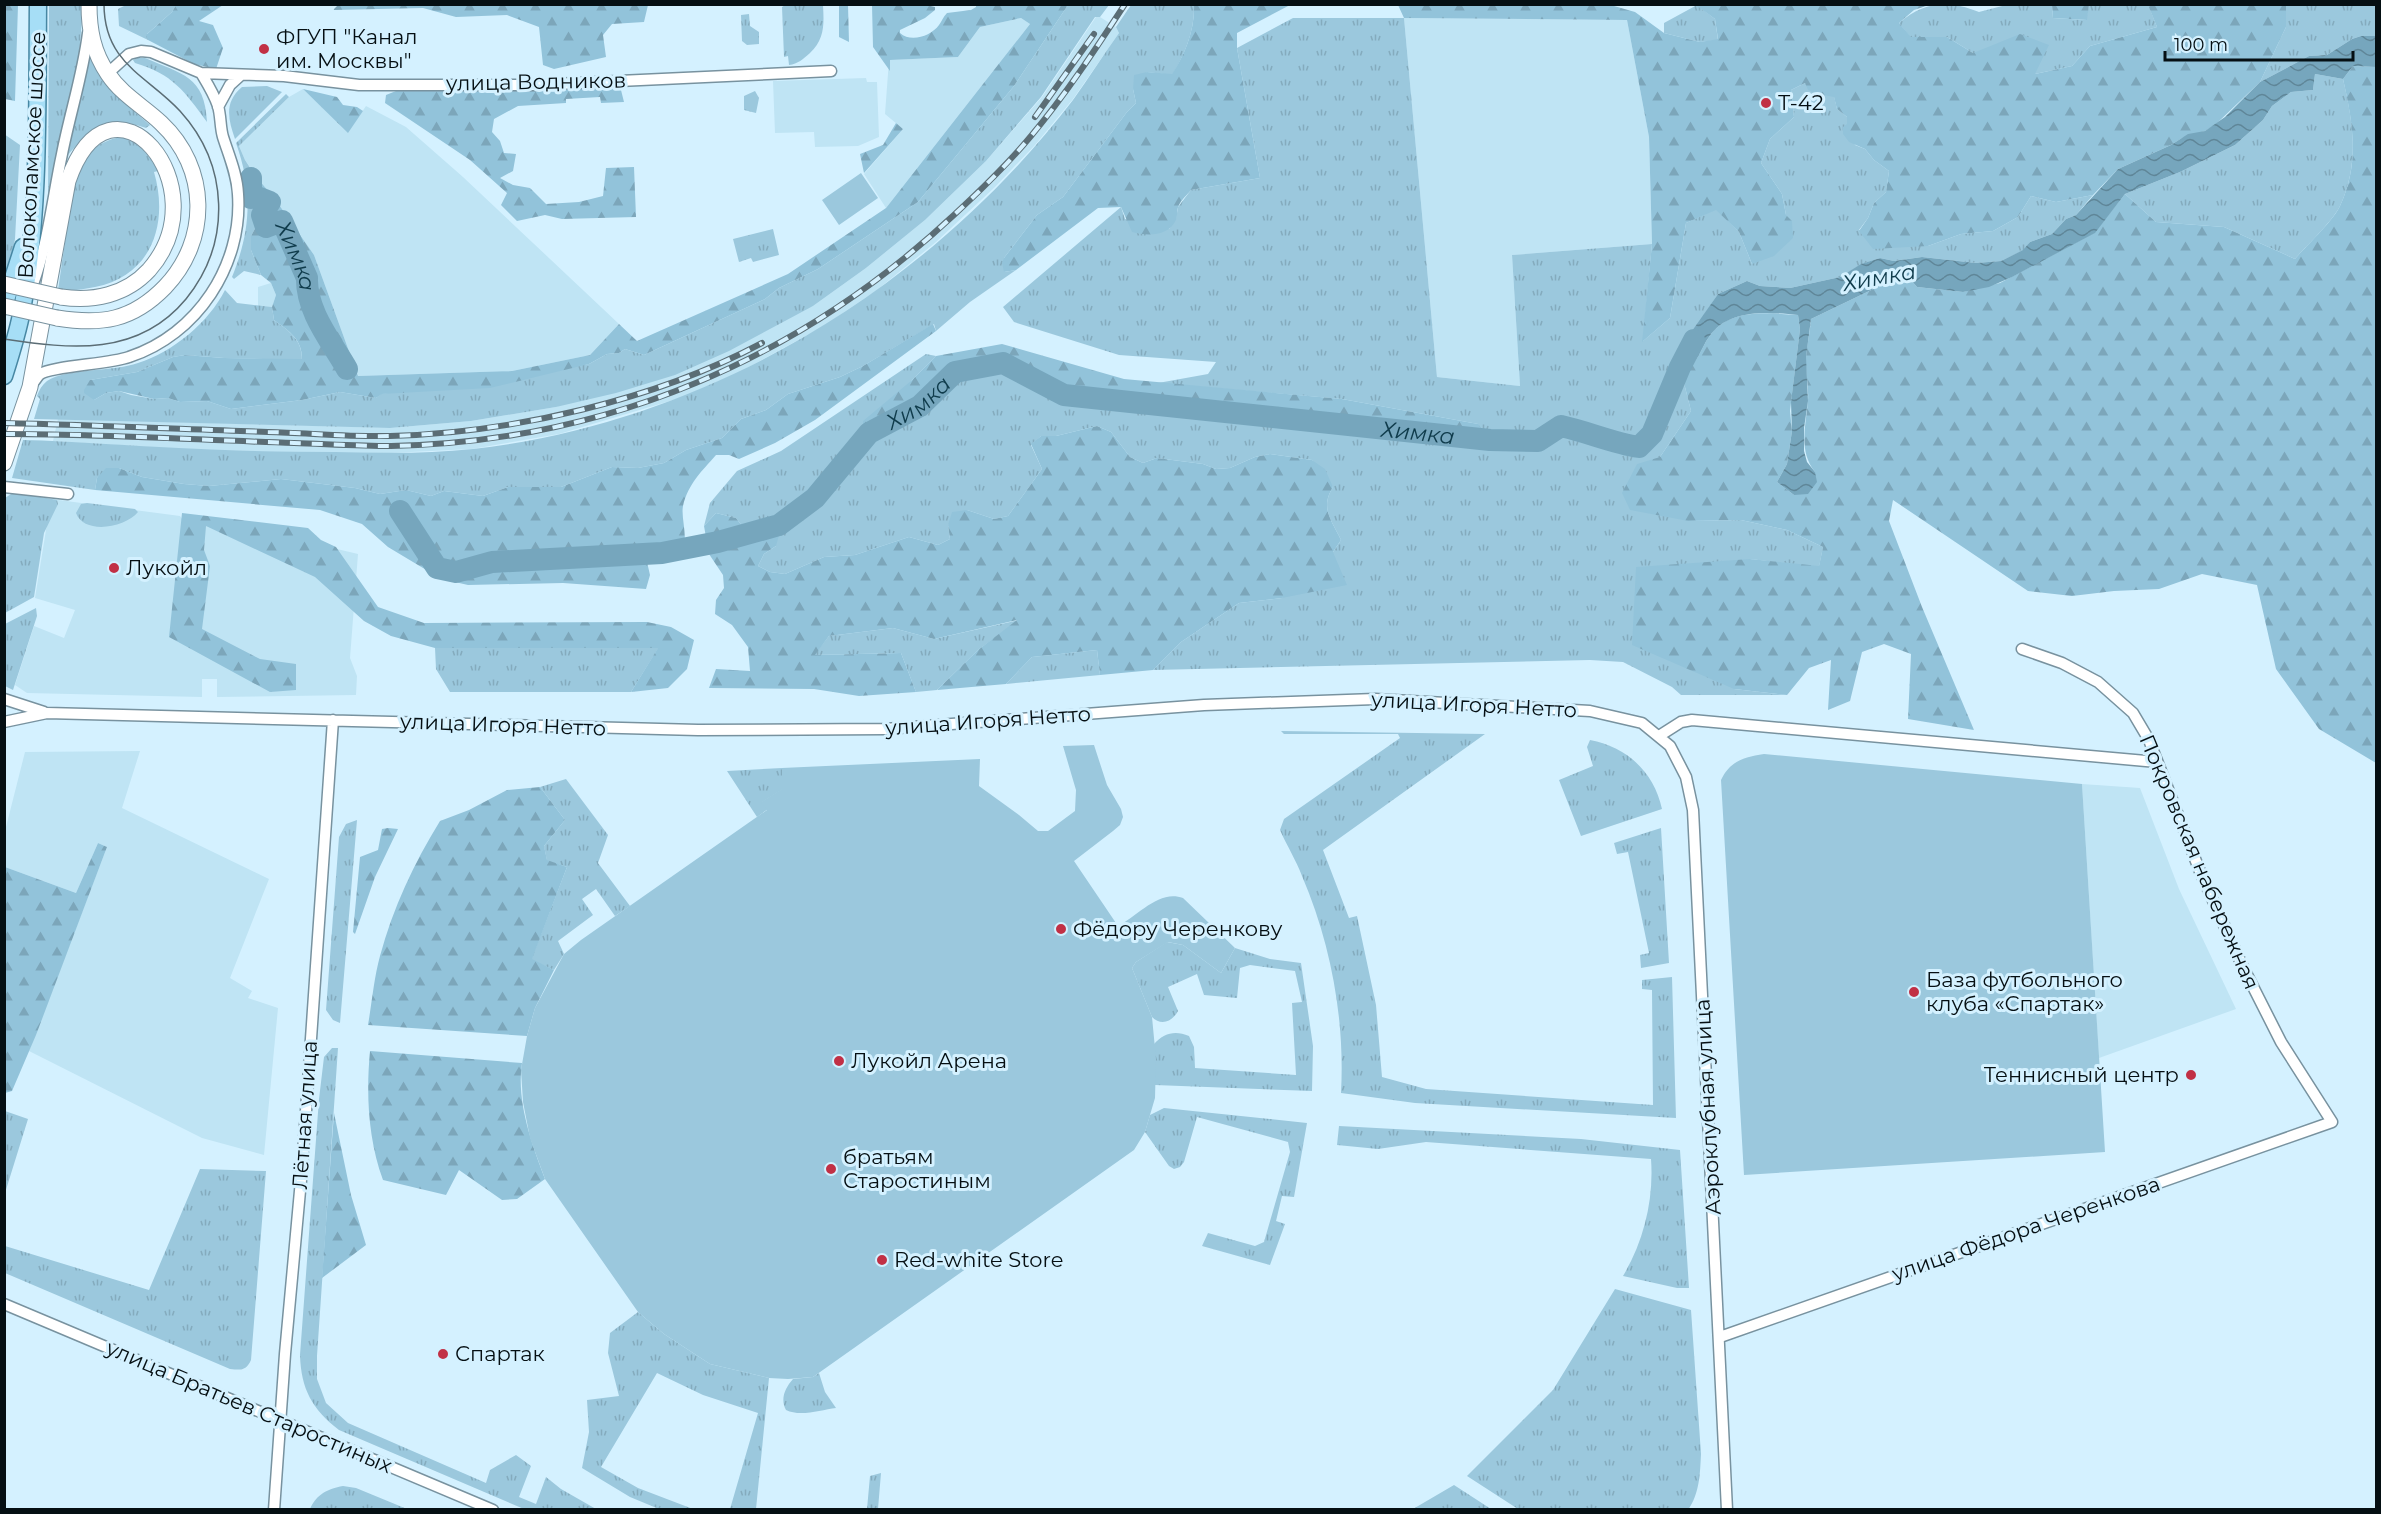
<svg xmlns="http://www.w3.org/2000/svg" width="2381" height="1514" viewBox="0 0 2381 1514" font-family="Montserrat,sans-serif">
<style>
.built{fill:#bfe4f4}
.grass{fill:url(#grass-tufts)}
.forest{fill:url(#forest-firs)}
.garden{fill:#9bc8dd}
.water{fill:url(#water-waves)}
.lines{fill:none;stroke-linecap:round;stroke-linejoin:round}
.river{stroke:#76a6bd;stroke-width:22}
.street-casing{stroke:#78929f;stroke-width:13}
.secondary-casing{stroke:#78929f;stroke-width:17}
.primary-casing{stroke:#4787a3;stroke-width:19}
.street{stroke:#fff;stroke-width:10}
.secondary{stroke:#fff;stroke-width:15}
.primary{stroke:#a6def6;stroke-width:16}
.tram{stroke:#5b6d75;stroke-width:1.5}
.rail-casing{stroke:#5b6d75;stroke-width:6}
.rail{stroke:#d4f1ff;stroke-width:4;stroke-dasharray:11;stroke-linecap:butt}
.secondary-bridge-casing{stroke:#78929f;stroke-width:17;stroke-linecap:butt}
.secondary-bridge{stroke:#fff;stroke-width:15}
.poi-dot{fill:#c13045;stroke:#d4f1ff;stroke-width:2}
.labels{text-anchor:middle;stroke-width:6;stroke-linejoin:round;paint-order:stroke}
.poi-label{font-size:21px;fill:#050f13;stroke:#d4f1ff;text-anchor:start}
.street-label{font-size:21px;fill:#050f13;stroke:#d4f1ff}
.water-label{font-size:22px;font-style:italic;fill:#0f3b4b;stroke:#d4f1ff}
</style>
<defs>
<pattern id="grass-tufts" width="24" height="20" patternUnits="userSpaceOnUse" patternTransform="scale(1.5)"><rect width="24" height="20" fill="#9bc8dd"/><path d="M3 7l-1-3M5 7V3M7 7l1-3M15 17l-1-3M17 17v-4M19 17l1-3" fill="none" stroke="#84abbd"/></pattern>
<pattern id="forest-firs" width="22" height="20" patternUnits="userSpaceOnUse" patternTransform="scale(1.5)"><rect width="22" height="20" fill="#92c3da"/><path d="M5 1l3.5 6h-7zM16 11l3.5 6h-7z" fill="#7ca6ba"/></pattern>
<pattern id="water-waves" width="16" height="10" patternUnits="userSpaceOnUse" patternTransform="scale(1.5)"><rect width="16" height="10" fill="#76a6bd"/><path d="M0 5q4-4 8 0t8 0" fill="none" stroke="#5f8698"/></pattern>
</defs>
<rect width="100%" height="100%" fill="#d4f1ff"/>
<path class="built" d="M1096,17H1100L1116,27L1119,33L1073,99L1035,145L995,187L936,242L877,290L822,327L738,373L680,398L559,434L472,449L390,453L291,452L181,449L53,441L58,419L390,428L471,421L556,407L813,306L866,268L925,220L986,161L1042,97Z
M1021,18L1030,24L886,208L864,174L903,129L885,114L889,60L958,57L980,27Z
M1404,18L1627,20L1649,137L1652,244L1512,255L1520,386L1437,377Z
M866,78L867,82H877L879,137L858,146L815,147L814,132L775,133L773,81Z
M303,89L348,132L366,106L406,127L463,177L619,324L590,355L512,371L358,376L314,255L245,160L239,146L289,97Z
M271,283L276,295L272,307L258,306V287Z
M51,499L180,516L195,536L206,518L358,554L350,658L357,676L356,695L217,697V679H202V697L27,693L15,685L34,626L64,638L75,610L35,598Z
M140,751L122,808L269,879L230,978L252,991L248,998L278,1008L264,1155L202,1138L29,1051L107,847L98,843L76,893L5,867V831L25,752Z
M2082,784L2140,788L2179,889L2236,1009L2099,1058Z"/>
<path class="grass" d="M787,4L823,5C824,24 825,39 810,53C803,59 798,64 789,65L788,56L784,57L782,7Z
M2148,4L2157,27L2090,46L2072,66L2035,74L1973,53L1947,37L1911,38L1899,23C1925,1 1948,0 1979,12L2006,5H2052L2053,18L2086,20L2089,5Z
M49,5H83L78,71L48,199Z
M126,5H176L172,12L147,34L148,40L119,26L118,9Z
M1068,5H1109L1100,17H1095L1041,97L986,161L925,220L866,268L813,306L729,351L675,375L616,393L556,407L471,421L390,428L34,419L40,399L37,396C39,390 42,385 47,381C67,368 113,372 138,363C173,352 209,322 225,290L237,303L272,307L274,320C290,332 302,339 302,360L224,358L185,355L173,357L137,372L90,380L94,400L106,393L119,391L131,395L154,399L168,398L180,402L207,401L231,409L302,400L340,392L376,398L381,394L589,364L607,354L619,353L625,349L644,355L765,299L779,288L818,269L918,202L1014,86Z
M1131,5H1194C1195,29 1185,55 1172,75L1147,72L1133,89L1136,103L1127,112L1063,197L1037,215L1004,258V272L1016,270L970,302L936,331L934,324L863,366L840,377L788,394L766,410L741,419L722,438L686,450L664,463L638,468L612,467L561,487H508L483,496L444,491L431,496L406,490L380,494L355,488L281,479L209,486L184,484L142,477L119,468L97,478L95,490L12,478L23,440C75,441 127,446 179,448C231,451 283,452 335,452C381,453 427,454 473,449C709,422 929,288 1073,100C1089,78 1103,55 1119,33L1116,27Z
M1697,5L1715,19L1718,40L1700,42L1664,33V23Z
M2286,5H2376V36H2361L2352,39L2327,55L2309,56L2260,82L2286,27Z
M749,14L750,26L759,32V44L747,45L742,41L741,15Z
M1293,18H1404L1437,377L1520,386L1512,255L1652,244L1643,341L1670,318L1686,223L1716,209L1739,232L1752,264L1786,215L1782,194L1761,163L1770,139L1794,117L1791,90L1805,83L1816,94L1834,96L1837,109L1847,117L1855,145L1865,149L1874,160L1889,171L1886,192L1874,203L1868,218L1859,230L1928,246L1961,234L1993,231L2018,217L2031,196L2056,202L2093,195L2076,215L2066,219L2052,234L2030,242L2024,250L2001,261L1976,263L1922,257L1894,261L1880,258L1862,264L1840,277L1790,288L1760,286L1747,281L1718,294L1688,339L1680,367L1691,411L1660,457L1688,521L1741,520L1787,530L1823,547L1819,567L1750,559L1734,689L1787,695H1681L1672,687L1623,662L1590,660L1153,670L1181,642L1239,603L1282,598L1333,552L1341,540C1331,519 1320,508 1333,487L1312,460L1270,454L1255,457L1230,468L1216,469L1203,464L1157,458L1143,463L1130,457L1111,432L1097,426L1056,436H1041L1031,445L1042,469L1008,516L994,519L967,510L948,525L950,539L938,545L909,537L855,555L824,557L785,574L770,572L758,566L764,554L776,546L753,540L736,518L716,513L704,526L710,503L737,471L781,451L926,354L936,356L912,380L864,439L869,433L920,406L955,372L1003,363L1064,395L1478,424L1342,399L1158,383L1208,374L1216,362L1119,355L1014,322L1003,307L1121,207L1125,219L1169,229L1176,219L1178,207L1191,190L1260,178L1237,48Z
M89,52C104,86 122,101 150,125L146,128C110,115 92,127 68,155Z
M137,58H145C182,74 205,76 207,122C185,92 173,74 135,63L133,60Z
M2315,74L2343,79C2353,122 2360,163 2340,206C2333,221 2306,246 2295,259L2224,227L2156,222L2125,194L2180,172L2235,145L2263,120L2272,106L2291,92L2313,90Z
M267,86L282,92L235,139C228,119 224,102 242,87Z
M755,91L759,98L756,113L744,110V96Z
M286,94L289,97L239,146L245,160L255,175L259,213L257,225L251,236V250L261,275L244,271L234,279L232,277C251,230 253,191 236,143Z
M4,134L20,145L15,239L8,277L4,276Z
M121,137C140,143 149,155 158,171L154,172C169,223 152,276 95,287C83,289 70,292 58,290L74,180C80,157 97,141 121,137Z
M773,229L779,255L753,262L751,258L739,262L733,239Z
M14,492L57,500L58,504L44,533L34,597L5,613V498Z
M87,503L135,509L138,512C125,528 84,535 76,513L81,504Z
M36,608L37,616L13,690L5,686V624Z
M1019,620L978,650L937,690L916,692L901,653L814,655L829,636L893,628L934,639Z
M659,647L631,692H450L436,669L435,648Z
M1097,650L1100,675L1006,684L1032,657Z
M1281,731L1485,734L1323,850L1349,918L1357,916L1376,1005L1382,1077L1426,1089L1653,1105L1652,990L1642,989V980L1672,977L1676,1118L1415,1103L1341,1093C1345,1019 1331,944 1302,876C1296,860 1287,846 1280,830L1284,819L1400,738L1398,734H1284Z
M1590,740C1627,747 1654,772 1662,809L1581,836L1559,780L1593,766L1587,747Z
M782,768L783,789L762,802L768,809L757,817L727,771Z
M566,779L608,835L598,863L630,906L615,916L596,889L582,899L593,915L558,941L564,954L554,970L531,960L567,867L547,861L544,846L565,820L540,787Z
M357,820L340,1023L333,1020L326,1010L339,837L346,824Z
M1661,828L1669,963L1641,968L1640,955L1649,953L1628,852L1617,854L1614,843Z
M1167,942L1183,945L1221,973L1235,948L1270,959L1301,963L1313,1046L1312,1091L1155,1085L1154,1044C1164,1033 1175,1030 1189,1036L1194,1047L1195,1068L1296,1075L1292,1003L1302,1002L1295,971L1250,965L1240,968L1237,998L1204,995L1197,974L1168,987L1178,1011C1172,1022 1161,1026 1152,1017L1132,968L1136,962Z
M332,1048H338L317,1356V1379L326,1403L348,1423L486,1483L490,1470L516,1455L531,1466L519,1497L536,1504L546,1477L561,1489L596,1509H524L339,1430C312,1409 301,1389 300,1355L319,1099L324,1057Z
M1164,1108L1307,1123L1294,1197L1282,1196L1276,1221L1285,1224L1270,1265L1202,1246L1208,1233L1255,1246L1264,1242L1290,1152L1288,1142L1197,1117L1184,1162L1180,1167L1174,1169L1169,1166L1145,1132L1150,1115Z
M5,1111L28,1119L5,1193L4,1111Z
M1339,1126L1581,1139L1680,1150L1689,1288H1677L1623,1276C1644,1241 1654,1199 1651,1159L1426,1142L1378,1149L1337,1145Z
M200,1169L266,1171L251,1360C246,1371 241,1370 230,1369L5,1273V1246L149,1290Z
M1615,1289L1691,1310L1701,1454C1700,1473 1700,1493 1688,1510L1518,1509L1467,1476L1553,1390Z
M638,1312L664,1334L710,1364L769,1378L756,1509H730L758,1413L703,1395L657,1373L601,1467L638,1488L693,1509H659L630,1497L582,1468L589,1432L587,1400L619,1396L608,1353L610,1333Z
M819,1373L825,1392L836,1408C821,1410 800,1417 786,1410C780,1399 785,1388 793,1379L813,1377Z
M881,1473L878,1509H867L870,1476Z
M1454,1485L1491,1509H1413Z
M343,1486L356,1488L407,1509H310C317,1494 327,1489 343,1486Z"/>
<path class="forest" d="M5,4L18,5L15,101L5,99Z
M1591,4L1614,6L1635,12L1664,33L1700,42L1718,39L1715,19L1696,5H1929L1914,10L1899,23L1911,37H1947L1973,53L2020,34L2049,45L2035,74L2072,66L2090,46L2157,27L2148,5H2286V27L2260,82L2215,125L2205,131L2182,138L2171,145L2118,169L2093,195L2056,202L2031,196L2018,217L1993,231L1961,234L1928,246L1873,249L1859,231L1868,218L1874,203L1886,192L1889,171L1874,160L1865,149L1849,142L1843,134V127L1847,124V117L1837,109L1834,97L1816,94L1808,90L1805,83L1791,90L1794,117L1770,139L1761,163L1782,194L1786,215L1792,221L1793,238L1774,256L1752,264L1739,232L1716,210L1686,223L1670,318L1642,342L1652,244L1649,137L1627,20L1404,18L1398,5Z
M176,5H223L199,21L213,25L223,48L216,69L194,64L148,40L146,35L172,12Z
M338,5H648L644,22L612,24L603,35L606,57L554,69L543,65L539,27L507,15L456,17L423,8L333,10Z
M839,5H848L849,42L839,37Z
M872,5H926L935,7V10L925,18L900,30V33C911,43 931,36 939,25C942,21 943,17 947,13L971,10L976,7V5H1068L1014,86L918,202L818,269L779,288L765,299L644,355L625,349L619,353L607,354L589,364L490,388L382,394L376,398L340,392L302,400L231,409L207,401L180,402L168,398L154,399L119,391L106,393L94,400L84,393V390L90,380L137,372L173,357L185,355L224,358L302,359C302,339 290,332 274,320L272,307L276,295L271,283L261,275L251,250V236L257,225L259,213L255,175L277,202L314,255L358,376L512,371L590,355L619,324L637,341L788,274L886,208L1030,24L1021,18L980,27L958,57L890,60V71L873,47Z
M1194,5H1290L1237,33V48L1260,178L1191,190C1187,195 1181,200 1179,205C1176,210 1178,216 1176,220C1168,237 1147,236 1132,232L1121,207L1098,208L1016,270L1004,272L1002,263L1004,258L1037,215L1063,197L1127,112L1136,103L1133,89L1134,75L1147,72L1172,74C1185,55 1195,29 1194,5Z
M2052,5H2089L2087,20L2053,18Z
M2353,66L2376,67V763L2319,729L2276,669L2257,585L2202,574L2159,589L2114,591L2072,596L2028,591L1893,500L1889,521L1922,607L1974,730L1908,719L1911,654L1884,644L1862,652L1850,701L1828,710L1831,660L1809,668L1787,695L1734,689L1632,645L1636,567L1750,559L1819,566L1823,547L1787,530L1741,520L1688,521L1630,510L1622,493L1637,464L1660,457L1691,411L1680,367L1688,369C1699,359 1701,348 1709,337C1728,308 1768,313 1798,315L1800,329L1790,411L1792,431L1787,464L1777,482L1794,495L1815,472C1798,450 1806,426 1808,400C1809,386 1805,371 1806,357C1807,345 1810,332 1811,319L1888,282L1911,280L1917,287L1963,292L2000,283L2094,233L2125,194L2156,222L2224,227L2295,259C2306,246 2334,220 2340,206C2360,163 2353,123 2343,79Z
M620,86L624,102L601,103L600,97L566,99V103L518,106L494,119L492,132L500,141L504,153L516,154L513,171L500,178L513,185L530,188L546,204L579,202L603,196L606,168L634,167L636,217L562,219L545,215L517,221L501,205L507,193L470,160L385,103L386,95L401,89Z
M303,89L337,97L343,105L357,107L363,111L348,133Z
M896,123L903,129L864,173L860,154L883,145Z
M933,324L936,331L815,420L775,443L739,459L729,455H716C702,471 688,484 683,506C680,521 694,550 673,558C668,561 657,557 650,557L647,562L650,575L646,589L563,583L468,585L446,580L423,568L388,547L362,524L320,510L95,490L97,478L106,468H119L142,477L184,484L209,486L281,479L355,488L380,494L406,490L431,496L444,491L483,496L508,487H561L612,467L638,468L664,463L686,450L722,438L741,419L766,410L788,394L840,377L863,366Z
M1002,344L1124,379L1342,399L1478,424L1490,440L1064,395L1003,363L955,372L920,406L869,433L863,440V421L912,380L936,356Z
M1097,426L1111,432L1130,457L1143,463L1157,458L1203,464L1216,469L1230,468L1255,457L1270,454L1312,460L1325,469L1333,487C1320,508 1331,519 1341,540L1333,552L1347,585L1282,598L1239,603L1181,642L1153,670L1100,675L1097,650L1032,657L1006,684L937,690L978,650L1017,620L934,639L893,628L829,636L815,655L901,653L916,692L859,696L814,689L709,688L716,669L750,671L748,647L732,625L715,614L716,600L724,588L723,575L709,554L704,526L716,513L736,518L753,540L780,532L776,546L764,554L758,566L770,572L785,574L824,557L855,555L909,537L938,545L950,539L948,525L952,512L967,510L994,519L1008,516L1042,469L1031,444L1041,436H1056Z
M182,513L308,528L321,540L336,547L378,607L424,623L647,622L671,627L694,640L687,669L668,688L631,692L658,648H435L391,636L364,621L315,577L206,526L204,550L210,566L202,629L260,659L296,664V690L270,692L169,637Z
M540,787L565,820L544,846L547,860L567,867L532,959L554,970L535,1008L527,1036L368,1025C372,1002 374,978 380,956C393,908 414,863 440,821L469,810L507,790Z
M388,828L398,829L375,877L355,934L353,932L360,857L378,850L382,829Z
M98,843L107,847L36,1035L12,1091L5,1093V867L76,893Z
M370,1051L522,1063C516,1102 532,1144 545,1179L517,1199L502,1200L459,1170L446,1195L383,1180C368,1139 366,1094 370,1051Z
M334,1113L351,1195L366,1245L322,1278Z"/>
<path class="garden" d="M861,173L878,198L839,225L822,200Z
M1094,745L1107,785L1121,809L1123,817L1120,825L1113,831L1074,861L1118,926C1138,916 1159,889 1183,898L1235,948L1221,973L1183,945L1168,942L1136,962L1132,968L1152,1017L1156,1059L1155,1098L1145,1132L1134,1150L813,1377L788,1379L769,1378L710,1364L664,1334L638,1312L545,1179L530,1138L523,1102L521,1070L527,1036L535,1008L564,954L581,940L767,810L761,802L782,789V768L980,759L979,786L1019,815L1038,831H1048L1075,811L1076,790L1063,746Z
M1764,754L2082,784L2105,1152L1744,1175L1721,780C1730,761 1744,757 1764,754Z"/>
<path class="water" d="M2361,36H2376V67L2353,66L2343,79L2315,74L2313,90L2291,92L2272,106L2263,120L2235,145L2180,172L2125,194L2095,233L2012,277L1989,287L1963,292L1917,287L1911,280L1888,282L1811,319L1806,357L1808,401L1804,428V451L1807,462L1815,472L1817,482L1808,494L1794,495L1777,482L1787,464L1792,431L1791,402L1800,329L1798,315C1769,312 1728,308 1709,337C1701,348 1699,359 1688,369L1680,367L1692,331L1718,294L1747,281L1760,286L1790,288L1840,277L1861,264L1880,258L1894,261L1922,257L1976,263L2001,261L2023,250L2030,242L2052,234L2066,219L2076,215L2118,169L2171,145L2188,134L2205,131L2225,117L2260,82L2309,56L2327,55L2352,39Z"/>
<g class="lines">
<g class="river">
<path id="s1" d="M251,178V198L257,197L270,202L262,215L266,227L282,221L307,278C306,311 331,341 347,369"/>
<path id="s2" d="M400,511L437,568L456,572L492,562L662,553L718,542L779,525L815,498L869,433L920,406L955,372L1003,363L1064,395L1490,440L1538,441L1561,426C1588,432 1613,443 1639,447L1652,434L1680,367L1694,340"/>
</g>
<g class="street-casing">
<path id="street" d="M107,74L129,54L141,51L151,52L201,73L284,76L359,85H533L831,71
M218,107L230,85L241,75
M30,292C48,247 52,201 62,154C70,113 83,74 88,33
M31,385C34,382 37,377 40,374C52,366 110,364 129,357C197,335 243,265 238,194C237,174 229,156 223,137C220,127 221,116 218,106C214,94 207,83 201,73
M4,487L68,494
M4,699L44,712
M4,722L47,713L698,730L885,729L1204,705L1375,699L1590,711L1642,723L1670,746L1686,777L1693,810L1727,1510
M1659,736L1681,722L1692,720L2157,762
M4,1304L493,1510
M1720,1337L2332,1122L2281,1042L2241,963L2199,869L2149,740L2133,713L2098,682L2062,663L2022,649
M274,1510L285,1354L302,1169L333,720"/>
</g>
<g class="secondary-casing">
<path id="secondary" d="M57,318C101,325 132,321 165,287C210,240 209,168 161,123C143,106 122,95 108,74C93,52 89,30 89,4
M4,463L30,387L68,181C111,56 222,187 149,270C126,295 93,302 61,297"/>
</g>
<g class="primary-casing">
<path id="primary" d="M4,306L23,247
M4,376C11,354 18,332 22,310C40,210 37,106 38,4"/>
</g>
<use href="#street" class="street"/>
<use href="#secondary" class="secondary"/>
<use href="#primary" class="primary"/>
<path class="tram" d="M4,339C71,349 138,357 186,299C232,242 229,165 180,111C148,76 104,64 104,4"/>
<g class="rail-casing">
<path id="rail" d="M1035,117L1094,34
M4,423C92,425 180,429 268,432C308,433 350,437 390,436C512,433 655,400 762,343
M4,434C101,434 198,440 294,443C326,444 359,446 391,446C606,442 799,360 955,214C982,189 1008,164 1031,136C1066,94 1095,50 1125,4"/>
</g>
<use href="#rail" class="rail"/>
<g class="secondary-bridge-casing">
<path id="secondary-bridge" d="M4,284L61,297
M4,306L57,318"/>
</g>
<use href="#secondary-bridge" class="secondary-bridge"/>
</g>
<g class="poi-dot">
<circle cx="264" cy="49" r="6"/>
<circle cx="1766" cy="103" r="6"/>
<circle cx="114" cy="568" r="6"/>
<circle cx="1061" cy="929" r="6"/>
<circle cx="1914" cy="992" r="6"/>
<circle cx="839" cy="1061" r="6"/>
<circle cx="2191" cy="1075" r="6"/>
<circle cx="831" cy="1169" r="6"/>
<circle cx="882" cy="1260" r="6"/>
<circle cx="443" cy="1354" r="6"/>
</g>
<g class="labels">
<g class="poi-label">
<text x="276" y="44">ФГУП "Канал<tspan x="276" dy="24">им. Москвы"</tspan></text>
<text x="1778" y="110">Т-42</text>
<text x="126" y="575">Лукойл</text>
<text x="1073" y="936">Фёдору Черенкову</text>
<text x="1926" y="987">База футбольного<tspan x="1926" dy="24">клуба «Спартак»</tspan></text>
<text x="851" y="1068">Лукойл Арена</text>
<text x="2179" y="1082" text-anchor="end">Теннисный центр</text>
<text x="843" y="1164">братьям<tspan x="843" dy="24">Старостиным</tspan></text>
<text x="894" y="1267">Red-white Store</text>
<text x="455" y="1361">Спартак</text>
</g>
<g class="street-label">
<text transform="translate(536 82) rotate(-1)" y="7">улица Водников</text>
<text transform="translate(32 155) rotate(-87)" y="7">Волоколамское шоссе</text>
<text transform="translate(1474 705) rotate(3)" y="7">улица Игоря Нетто</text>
<text transform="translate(988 721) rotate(-4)" y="7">улица Игоря Нетто</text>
<text transform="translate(503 725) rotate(2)" y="7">улица Игоря Нетто</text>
<text transform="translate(2199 862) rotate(67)" y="7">Покровская набережная</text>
<text transform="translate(1708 1107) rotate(-93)" y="7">Аэроклубная улица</text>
<text transform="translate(305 1115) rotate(-86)" y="7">Лётная улица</text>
<text transform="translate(2026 1229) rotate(-19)" y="7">улица Фёдора Черенкова</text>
<text transform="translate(249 1407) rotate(23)" y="7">улица Братьев Старостиных</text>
</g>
<g class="water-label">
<text dy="8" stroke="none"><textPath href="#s1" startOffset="123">Химка</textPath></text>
<text transform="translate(1879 277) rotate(-10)" y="8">Химка</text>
<text dy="8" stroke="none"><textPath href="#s2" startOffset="603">Химка</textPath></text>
<text dy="8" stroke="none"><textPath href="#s2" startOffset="1125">Химка</textPath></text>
</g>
</g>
<rect width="2381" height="1514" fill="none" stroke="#050f13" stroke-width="12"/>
<path d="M2165 51v9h188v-9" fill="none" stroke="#050f13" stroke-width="3"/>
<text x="2174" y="51" font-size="18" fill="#050f13" stroke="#d4f1ff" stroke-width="4.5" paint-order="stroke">100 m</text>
</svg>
